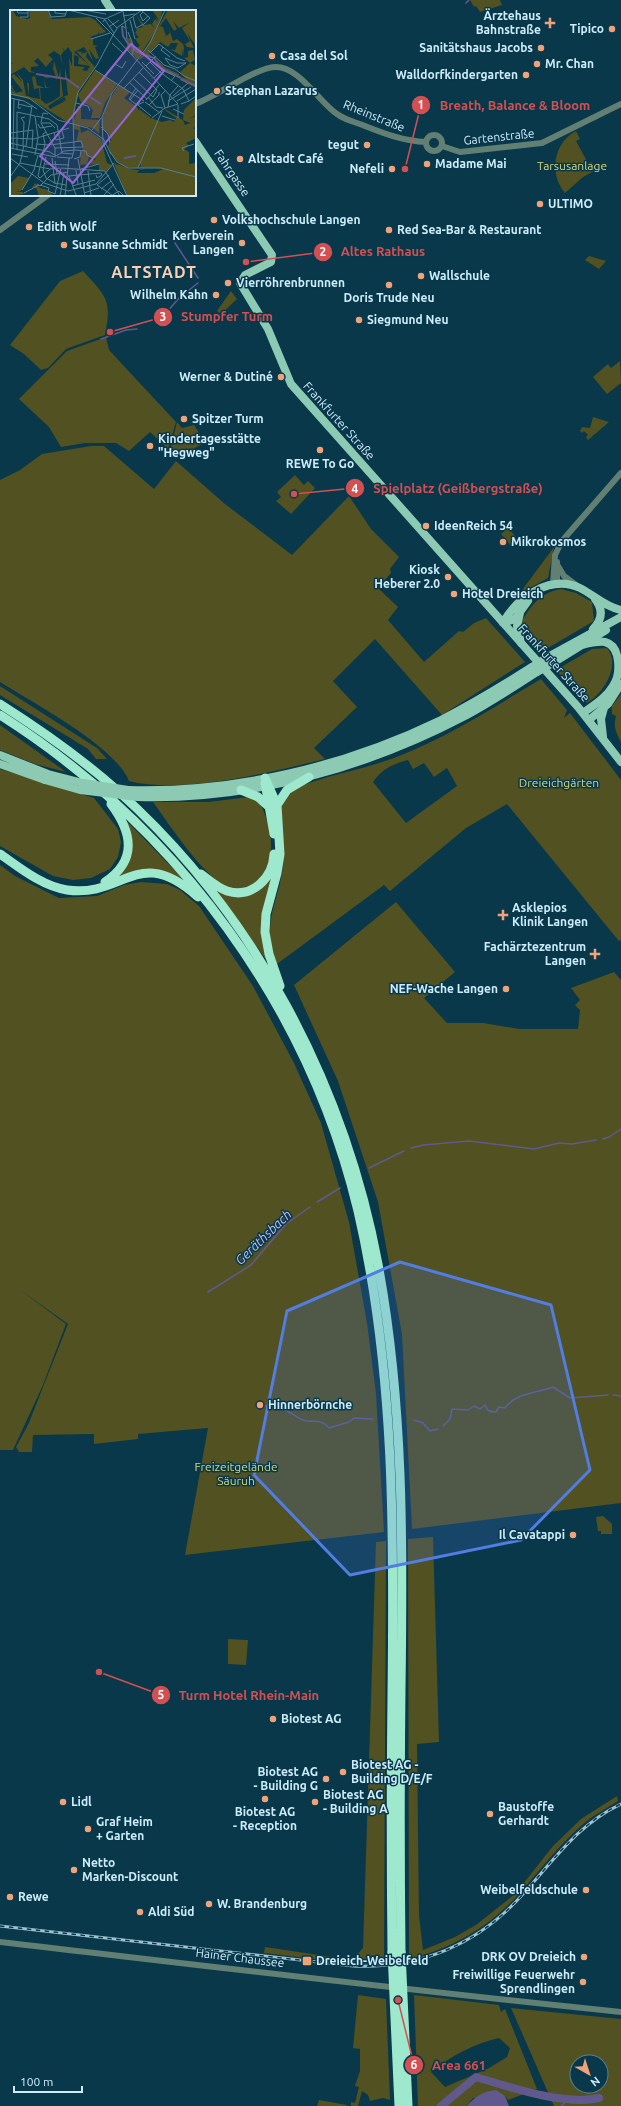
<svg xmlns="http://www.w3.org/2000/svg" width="621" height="2106" viewBox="0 0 621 2106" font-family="Ubuntu,sans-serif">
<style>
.green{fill:#515121;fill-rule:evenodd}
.water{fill:#61598e}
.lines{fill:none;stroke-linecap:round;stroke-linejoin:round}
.stream{stroke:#61598e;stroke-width:1.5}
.river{stroke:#61598e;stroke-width:8}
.minor{stroke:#617f73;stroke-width:6}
.major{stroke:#8dcab4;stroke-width:8}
.highway{stroke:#9ee8cd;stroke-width:9}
.rail-casing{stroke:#9fc2d2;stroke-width:3}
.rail{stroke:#08384a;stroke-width:1.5;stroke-dasharray:4.5;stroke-linecap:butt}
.major-bridge{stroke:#8dcab4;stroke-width:8}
.highway-bridge{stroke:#9ee8cd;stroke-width:9}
.marked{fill:#527de2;fill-opacity:0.2;stroke:#527de2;stroke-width:3;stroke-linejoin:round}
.poi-dot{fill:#f0a278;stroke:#08384a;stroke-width:1.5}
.labels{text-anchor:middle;stroke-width:3;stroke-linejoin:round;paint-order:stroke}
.poi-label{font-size:12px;font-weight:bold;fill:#cdecfb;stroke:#08384a;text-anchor:start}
.street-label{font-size:12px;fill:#cdecfb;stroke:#08384a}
.park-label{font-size:12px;fill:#d5d77c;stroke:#08384a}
.water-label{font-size:13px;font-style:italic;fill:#c3bcfd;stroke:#08384a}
.district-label{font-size:16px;font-weight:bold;letter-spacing:1px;fill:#fbceb6;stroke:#08384a}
.inset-river{fill:none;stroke:#61598e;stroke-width:2}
.inset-road{fill:none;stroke:#578091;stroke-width:1}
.view{fill:#9466d1;fill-opacity:0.15;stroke:#9466d1;stroke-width:2}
.inset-edge{fill:none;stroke:#cdecfb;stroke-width:2}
.leader{fill:none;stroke:#d44f52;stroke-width:1.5}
.callout-dot{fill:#d44f52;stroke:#08384a;stroke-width:1.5}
.mark-label{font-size:12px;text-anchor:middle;font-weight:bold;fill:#fff}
.callout-label{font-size:13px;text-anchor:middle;font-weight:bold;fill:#d44f52;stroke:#08384a;stroke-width:3;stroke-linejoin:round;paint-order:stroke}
</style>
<rect width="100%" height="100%" fill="#08384a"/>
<path class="green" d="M470,0H500L502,5L480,12L476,6L474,7Z
M576,131L580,139L576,141L588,163L592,162L596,170L583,177L565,193C549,174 553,143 576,131Z
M589,256L606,261L599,269L585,260Z
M83,271C107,297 112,300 105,335L66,349L48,368L41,370L24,354L10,345L60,281Z
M231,291L237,299L221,314L217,311Z
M106,337L109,350L176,422L168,449L150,432L129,451L116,443H85L61,447L49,427L19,399L67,351Z
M620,361L621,383L607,394L593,377L608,364L611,368Z
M593,417L609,422L588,440L586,437L588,435L584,431L582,433L580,431L582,427L590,428Z
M177,422L182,428L194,425L205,442L180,457H176L170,451Z
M91,446H104L154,489L176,461L225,504L292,555L349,496L371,529L399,557L390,569L391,573L378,588L398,607L388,620L424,662L459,631L463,632L474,623L486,618L525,662L442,715L375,639L333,681L357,707L314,748L325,759C271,772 182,795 129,781C115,746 33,703 0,682V480L20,470L42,454Z
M295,475L304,485L308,481L315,488L291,514L276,501L281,497L277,492Z
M508,528L516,537L511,546L501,534Z
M554,547L548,578L528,589L508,609Z
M561,589L576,593L592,602L594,621L548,648L539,651L530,641V635L523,630L521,623C531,605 540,593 561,589Z
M607,648C621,665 604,693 587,703L556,670L592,649Z
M541,679L567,710L564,718L570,713L621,780V940L619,941L609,929L507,804L466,828L390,891L384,885L277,964C260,923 279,904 283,865C284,846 282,825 281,806C282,803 283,799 284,797C295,783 349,772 369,766C430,749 487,711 541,679ZM408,760L413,769L424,763L434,777L447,768L457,786L406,823L373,782C382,769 393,764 408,760Z
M0,686L97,748L107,759H96L88,749L0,695Z
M621,694V742C616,733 613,726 616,716L612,714V706Z
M0,725L66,772L35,764L0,750Z
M0,769L94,798L118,829L121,842L118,857L110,869L91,878L73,880L53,876L0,846Z
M249,797L258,800C273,824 281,872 249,886C243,889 236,891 229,888C205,879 169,824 153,802H208Z
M123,817L184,880L155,870L111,881L125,864Z
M276,861L262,914L269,964L214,887L246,895Z
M0,865L15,876L59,898L97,896L124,885L141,882L167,884L180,890L199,906L253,986L294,1063L321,1123L349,1222L367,1323L376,1394L384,1532L185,1555L208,1428L138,1434V1439L94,1444V1434L33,1435L32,1452H19L16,1447L28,1425L68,1324L19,1289L66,1324L43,1385L13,1450H0Z
M396,902L455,972L424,998L447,1023H483L520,1029H578L580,1010L575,1005L580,1000L571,988L614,972L621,980V1503L412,1529L402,1334L378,1202L338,1081L294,985Z
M603,1516L612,1524V1534H601V1531H598L596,1517Z
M433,1537L439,1742L417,1744L419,1915L423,1950L455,1937L476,1925L515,1894L553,1846L581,1819L617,1796L618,1801C606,1809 592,1816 582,1825C557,1847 538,1873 516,1897C488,1928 449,1950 409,1959L408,1539Z
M386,1541L384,1963L356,1964L264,1953L265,1947L352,1960L363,1948L376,1542Z
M228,1639L248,1640L246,1665L228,1664Z
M358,1995L386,1999L390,2100L383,2098L370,2101L368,2095L362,2091L358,2106H351V2102L355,2103L359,2087L355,2086L360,2071V2049L353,2048Z
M414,1995L499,2005L501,2012L505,2009L537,2089L508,2100L505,2096L473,2098L467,2106H418ZM499,2038L510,2048L507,2057L489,2068L445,2087L431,2072C453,2055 473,2044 499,2038Z
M511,2008L621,2019V2106H554ZM577,2062H601V2086H577Z
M319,2100L347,2105V2106H317Z"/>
<path class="water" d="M496,2090L505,2096L509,2106H467C476,2095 483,2092 496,2090Z"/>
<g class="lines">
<path class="stream" d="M466,3L469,0
M175,243L198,278
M161,319L179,298L198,283
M101,339L126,330L137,329
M603,1139L609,1137L621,1129
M411,1148L423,1145L469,1141L534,1149L559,1143L572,1144L596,1140
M369,1168L404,1151
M317,1202L340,1188
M208,1292L251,1265L286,1224L310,1207
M613,1395L621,1396
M260,1405C269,1407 278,1407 287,1411C294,1414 299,1420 307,1421C317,1422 321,1419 329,1428L349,1422L354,1418L373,1419
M414,1420L423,1423L430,1431L438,1429
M443,1426L450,1419L452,1409L468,1410L474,1406L480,1409L485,1405C487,1411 490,1412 496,1412L499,1407L505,1408C515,1393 537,1393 553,1387L570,1398L608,1395
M561,2106L569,2099"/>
<path class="river" d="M441,2106L476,2077C509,2087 565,2106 599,2098"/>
<path class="minor" d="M195,104C217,96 255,68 275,67C299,66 318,101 337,114C345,120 355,122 365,126C385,134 404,141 426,142
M426 143a8 8 0 1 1 16 0a8 8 0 1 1-16 0Z
M442,146L460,152L542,143L621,104
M0,230L48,195
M558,566L564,576L576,585
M553,584L555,555L562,541L621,473
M553,584L557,579V562
M0,1942C207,1966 414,1991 621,2012"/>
<path class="major" d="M105,0L112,11
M195,141L272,255L271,262L245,275L240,283L268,329L291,384L578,707L621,762
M520,613L517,626L521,643
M503,623C517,597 551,574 580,588C594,595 605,607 621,610
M503,623L515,619L528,601
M593,629C603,619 603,609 595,599
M578,646C586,644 596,641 605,642C621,646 621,674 613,686C606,698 594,705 583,713
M546,658L621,617
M551,664L606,630
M589,720L608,704L621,684
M603,737L601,719L604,708
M0,755L48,774L83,783
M0,764L45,780
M128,790C235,793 344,767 441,720C472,704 502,686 532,667
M138,797C253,800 366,768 467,715C491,702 514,687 537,672"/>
<path class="highway" d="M0,704C41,730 81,758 118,791C255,914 344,1084 378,1264C404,1404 403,1546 401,1688C400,1776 400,1864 401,1952
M0,715C177,827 309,1006 358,1211C395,1370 394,1535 392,1697C391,1782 391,1867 392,1952
M265,778L277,805L280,854L277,873L266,914L265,932L269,954L280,986
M265,783L274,834
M241,790L258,797L268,806
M277,805L287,790L309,777
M0,854C20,868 42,886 67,890C125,898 138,843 198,897
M201,874C209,880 218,888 227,891C252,899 273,878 274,854
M105,882C138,860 132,832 111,804"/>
<g class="rail-casing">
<path id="rail" d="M0,1926L353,1966C420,1969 479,1944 523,1894C554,1860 578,1824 621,1804"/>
</g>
<use href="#rail" class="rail"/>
<path class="major-bridge" d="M532,667L546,658
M537,672L551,664
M45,780L80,790L138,797
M83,783L128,790"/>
<path class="highway-bridge" d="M392,1952L399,2106
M401,1952L408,2106"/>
</g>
<path class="marked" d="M400,1262L551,1305L590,1470L521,1540L350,1575L254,1475L287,1311Z"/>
<g class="poi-dot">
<path d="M548 17h4v4h4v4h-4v4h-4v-4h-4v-4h4z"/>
<circle cx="612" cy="29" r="4"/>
<circle cx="541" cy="48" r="4"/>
<circle cx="272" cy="56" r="4"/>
<circle cx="537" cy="64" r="4"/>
<circle cx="526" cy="75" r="4"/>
<circle cx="217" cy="91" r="4"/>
<circle cx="367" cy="145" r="4"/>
<circle cx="240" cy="159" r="4"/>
<circle cx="427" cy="164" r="4"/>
<circle cx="392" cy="169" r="4"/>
<circle cx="540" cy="204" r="4"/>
<circle cx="214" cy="220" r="4"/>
<circle cx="29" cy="227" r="4"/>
<circle cx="389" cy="230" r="4"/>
<circle cx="242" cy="243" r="4"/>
<circle cx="64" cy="245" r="4"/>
<circle cx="421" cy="276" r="4"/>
<circle cx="228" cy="283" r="4"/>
<circle cx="389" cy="285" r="4"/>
<circle cx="216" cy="295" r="4"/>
<circle cx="359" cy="320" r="4"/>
<circle cx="281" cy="377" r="4"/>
<circle cx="184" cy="419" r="4"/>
<circle cx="150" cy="446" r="4"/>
<circle cx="320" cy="450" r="4"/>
<circle cx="426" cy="526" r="4"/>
<circle cx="503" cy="542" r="4"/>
<circle cx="448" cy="577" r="4"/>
<circle cx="454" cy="594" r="4"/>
<path d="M501 909h4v4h4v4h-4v4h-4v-4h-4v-4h4z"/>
<path d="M593 948h4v4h4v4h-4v4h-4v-4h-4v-4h4z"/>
<circle cx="506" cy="989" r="4"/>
<circle cx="260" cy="1405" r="4"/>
<circle cx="573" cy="1535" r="4"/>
<circle cx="273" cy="1719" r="4"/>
<circle cx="343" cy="1772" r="4"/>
<circle cx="326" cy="1779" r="4"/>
<circle cx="265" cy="1799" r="4"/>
<circle cx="63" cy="1802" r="4"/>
<circle cx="315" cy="1802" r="4"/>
<circle cx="490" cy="1814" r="4"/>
<circle cx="88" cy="1829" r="4"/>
<circle cx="74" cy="1870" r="4"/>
<circle cx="586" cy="1890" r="4"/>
<circle cx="10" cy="1897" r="4"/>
<circle cx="209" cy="1904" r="4"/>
<circle cx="140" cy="1912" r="4"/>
<circle cx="584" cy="1957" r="4"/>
<rect x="302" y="1956" width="10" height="10" rx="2"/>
<circle cx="583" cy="1982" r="4"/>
</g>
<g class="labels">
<g class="poi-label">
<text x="541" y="20" text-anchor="end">Ärztehaus<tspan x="541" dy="14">Bahnstraße</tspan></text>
<text x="604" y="33" text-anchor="end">Tipico</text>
<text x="533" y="52" text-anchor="end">Sanitätshaus Jacobs</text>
<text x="280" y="60">Casa del Sol</text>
<text x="545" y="68">Mr. Chan</text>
<text x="518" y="79" text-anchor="end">Walldorfkindergarten</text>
<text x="225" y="95">Stephan Lazarus</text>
<text x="359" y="149" text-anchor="end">tegut</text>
<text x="248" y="163">Altstadt Café</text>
<text x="435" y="168">Madame Mai</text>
<text x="384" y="173" text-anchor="end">Nefeli</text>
<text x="548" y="208">ULTIMO</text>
<text x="222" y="224">Volkshochschule Langen</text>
<text x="37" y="231">Edith Wolf</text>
<text x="397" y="234">Red Sea-Bar &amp; Restaurant</text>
<text x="234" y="240" text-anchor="end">Kerbverein<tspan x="234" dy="14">Langen</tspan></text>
<text x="72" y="249">Susanne Schmidt</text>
<text x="429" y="280">Wallschule</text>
<text x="236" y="287">Vierröhrenbrunnen</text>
<text x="208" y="299" text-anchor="end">Wilhelm Kahn</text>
<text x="389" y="302" text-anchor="middle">Doris Trude Neu</text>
<text x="367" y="324">Siegmund Neu</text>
<text x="273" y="381" text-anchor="end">Werner &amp; Dutiné</text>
<text x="192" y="423">Spitzer Turm</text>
<text x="158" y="443">Kindertagesstätte<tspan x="158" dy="14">"Hegweg"</tspan></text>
<text x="320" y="468" text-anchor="middle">REWE To Go</text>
<text x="434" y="530">IdeenReich 54</text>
<text x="511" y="546">Mikrokosmos</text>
<text x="440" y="574" text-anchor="end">Kiosk<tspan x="440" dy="14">Heberer 2.0</tspan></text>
<text x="462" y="598">Hotel Dreieich</text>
<text x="512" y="912">Asklepios<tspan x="512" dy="14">Klinik Langen</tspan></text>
<text x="586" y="951" text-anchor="end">Fachärztezentrum<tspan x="586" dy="14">Langen</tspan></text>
<text x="498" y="993" text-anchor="end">NEF-Wache Langen</text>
<text x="268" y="1409">Hinnerbörnche</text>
<text x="565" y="1539" text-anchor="end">Il Cavatappi</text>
<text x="281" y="1723">Biotest AG</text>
<text x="351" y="1769">Biotest AG -<tspan x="351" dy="14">Building D/E/F</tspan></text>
<text x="318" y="1776" text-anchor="end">Biotest AG<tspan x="318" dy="14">- Building G</tspan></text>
<text x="323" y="1799">Biotest AG<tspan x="323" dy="14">- Building A</tspan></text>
<text x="71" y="1806">Lidl</text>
<text x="498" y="1811">Baustoffe<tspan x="498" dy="14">Gerhardt</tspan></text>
<text x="265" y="1816" text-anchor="middle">Biotest AG<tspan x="265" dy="14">- Reception</tspan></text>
<text x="96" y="1826">Graf Heim<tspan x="96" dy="14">+ Garten</tspan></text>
<text x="82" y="1867">Netto<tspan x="82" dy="14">Marken-Discount</tspan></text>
<text x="578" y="1894" text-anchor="end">Weibelfeldschule</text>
<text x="18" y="1901">Rewe</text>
<text x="217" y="1908">W. Brandenburg</text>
<text x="148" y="1916">Aldi Süd</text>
<text x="576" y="1961" text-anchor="end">DRK OV Dreieich</text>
<text x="316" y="1965">Dreieich-Weibelfeld</text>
<text x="575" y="1979" text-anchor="end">Freiwillige Feuerwehr<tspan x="575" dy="14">Sprendlingen</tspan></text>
</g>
<g class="street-label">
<text transform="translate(374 116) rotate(22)" y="4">Rheinstraße</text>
<text transform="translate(499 137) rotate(-6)" y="4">Gartenstraße</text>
<text transform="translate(232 173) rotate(56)" y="4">Fahrgasse</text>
<text transform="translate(339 421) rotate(48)" y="4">Frankfurter Straße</text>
<text transform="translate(554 663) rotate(48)" y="4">Frankfurter Straße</text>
<text transform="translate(240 1958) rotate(7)" y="4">Hainer Chaussee</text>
</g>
<g class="park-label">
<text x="572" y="170">Tarsusanlage</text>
<text x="559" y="787">Dreieichgärten</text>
<text x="236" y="1471">Freizeitgelände<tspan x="236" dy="14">Säuruh</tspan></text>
</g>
<g class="water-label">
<text transform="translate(263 1237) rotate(-44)" y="5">Geräthsbach</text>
</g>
<g class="district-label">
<text x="154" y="278">ALTSTADT</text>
</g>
</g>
<g transform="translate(10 10)">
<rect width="186" height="186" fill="#08384a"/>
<path d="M0,0H3L6,6L17,9L20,8L19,0H37L42,9L79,7L85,10L96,22L89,24L88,21V24L80,27L83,29V35L88,36L85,37L89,48L86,49L79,39L83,51L74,37L64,42L79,55L66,41L72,42L71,44L77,42L76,47L85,57L69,81L62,108L57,112L22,90L0,84V79L5,83L0,77L4,75L2,77L6,83L13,81L1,66L4,64L12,72L6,62L13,70L16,86H19L17,73H19V87L30,89L29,78L24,79L23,74L22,67L25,66L27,75L35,78L34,68L36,77L40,78H30L31,90L36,94L43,91L50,86V69L43,68V76V67L36,68L32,65L46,67L43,59L44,51L49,68L50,58L51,68H55V57L57,68L56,57L57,70L60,71L59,48L62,56V43L58,37L55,41L52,37L54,41L51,45L53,57L50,45L44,41L38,45L43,49L36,57L28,48L24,51L29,56L21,57V61L26,63L19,62L14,57L0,65V54H2L0,52ZM64,45L69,47L68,54L80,56L77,61L72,60L75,57L64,56ZM51,69H56L58,85L53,87L44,94L54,87L56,89L51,92L56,90H57L40,99L38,96L53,86ZM142,0H152L151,7L145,22L138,33L127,49L116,38L118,33L115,29L121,28L124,39L129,41L127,37L130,36L125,29L129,27L125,23L127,20L125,19L133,17L126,5L134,15L141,14L145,19L142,14L145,9L148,12L146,8L149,10ZM158,0H186V36L177,23L184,38L177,37L175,34L180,31L172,18L180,12L169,18L163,11L167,19L164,21L156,8L150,16L153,17L156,26L160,23L158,15L163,31L167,29L173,34L174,38V48L178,47V41L183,40L185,50L180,53L174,48L173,38L172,46L160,39L165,40L168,33H161L158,37L150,32L139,44L144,48L153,55L154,57L169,64V67L149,57L144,48L135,46L129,50ZM180,53L186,56V74H183L186,76V78L170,70L172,67L176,69L170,62ZM85,60L107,74L95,93L90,108H81L83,100L77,94L72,95L68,85ZM109,75L120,82L114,88L128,98V101L129,99L141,108L152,112L160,110L164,112L166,108L156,101L155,99L173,110L175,115L180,113L173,110L174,100L186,88V105L179,109L186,106V116L183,118L186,117L183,119H186V128L176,133L179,136L174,139L179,142V154L186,153V186H117L104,154L106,153V156L107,154L120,159L128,160L142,158H130L131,153L128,158L116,157L106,151L100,141L98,136L101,130L98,123L92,119V110L97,93ZM147,158L153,159L144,163H127L130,159ZM68,96H71V109L90,110L89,124L83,118L63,114ZM64,115L70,116L71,123L78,120L91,129L97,153L102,155L97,161L89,160V154L80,155L81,151L86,149L84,148L79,147L77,154L70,155L71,142L73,141L71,131L66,132L69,120L64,119ZM8,166L19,168L11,181L6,182H13L14,184L0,186V174ZM25,173L30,178L38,180L42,184L41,186H27L29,185L26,178H22Z" fill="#515121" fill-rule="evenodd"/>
<path class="inset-river" d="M112,16L113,26L119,35M121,36L127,42L144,48L151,58L171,68M26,64L57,69L69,78M171,69L186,76M80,87L91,94M114,148L126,146"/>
<path class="inset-road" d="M7,0L8,3H18M38,0L41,7L55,6L57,0M45,0V3L56,4M58,0L95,9L93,12M73,0L96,4M132,0L108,17L103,25L168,94M113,1L116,18M133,2L130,5L133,11L138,6M113,6L125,4M10,7H18V0M123,7L126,18L134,14L140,8L131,0M95,9L113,1M98,9L107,18M95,10L104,23M120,10L125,29M112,16L116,18L117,29M99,17L109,10M118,22L124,37L122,45M81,29L100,23M102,33L113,43L117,40M153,37L151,40L160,47M138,40L154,55L165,59L174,66M141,42L149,34L167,48L175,51M155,48L167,53H176L168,58L160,55ZM132,52L144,64M140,52L150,62M136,56L146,46M85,60L134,91M129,62L147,80L143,87M150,62L173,79L179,91M95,66L105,54L112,58L116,51M174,66L186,71M123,68L143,87M144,68L152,60L165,66L161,71M119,72L137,89M114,78L133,58M126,78L119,89L127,95L134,92M0,84L19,88L48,110L78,118L93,129M163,86L178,73M138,87L146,97L153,98M0,88L14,91L27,99M9,89L8,98H11M120,90L128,80M136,90L150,74M158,91L181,77M167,91L186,79M135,92L150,103M66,93L78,96L80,101M8,94L21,97M171,94L179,91L186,86M128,95L141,106M139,95L149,85V82M168,95V108M158,97L160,85L168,76M155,98L151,85L156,80M163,99L174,104M38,104L33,103L31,113L45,138V145M25,106L28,127M26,106L39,109L47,115L52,142M152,106L165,110M142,108L155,98L168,94M32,113H40L45,118M28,114L30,118L42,116M91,117L98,124L100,133M82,120L91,108M36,122L33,124L35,134L28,166L30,168L40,159M44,122L46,130L54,128L52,121M0,123L23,120L22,138M0,128L24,129L59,118M93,128L101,144M0,133L40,142L46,146M27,134L39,135L64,132M13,135L14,112L11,108L15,107M16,136L22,95M0,138L46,147M45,138L73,137L71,131L64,132M3,139L4,88M7,140V102L25,106M174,141L172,138L184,134M100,142L107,152L118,158H151L186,167M51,143L63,144M2,144L18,147M25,145L28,128M46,146L54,141L65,140L76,141L77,145L83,148M36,147L33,160L36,168L45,173L56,175M47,147L60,148M0,148L34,173L58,181L86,174L104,153M42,148L45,174M64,149L70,147L71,141M68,149L75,186M45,151L47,164M10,153L40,159L50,158M35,154L59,155M51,158L95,161L110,186M128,158L152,101M71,159L89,154M66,160L68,174M78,161L81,186M99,165L87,175L102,185M58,166L91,163L92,165L87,168L86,165M59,166L66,185M0,167L10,153L14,135M27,174L30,176L41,165L58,162M30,175L39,178L38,181L45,184L51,158M62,176L85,170M91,179L101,171M12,180L24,160L28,145M14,183L29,175M74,183L89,178M50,186L54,163M55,186L59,148H62L64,140L63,106L68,82L87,55L103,25L86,8M93,186L104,174M101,186L109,181L113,185M117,186L93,133L92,107L102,83L140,33L155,0"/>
<path class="view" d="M121,34L154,61L63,173L30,146Z"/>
<rect width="186" height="186" class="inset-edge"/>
</g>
<path class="leader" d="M405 169L421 105M246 262L323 252M110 332L163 317M294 494L355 488M99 1672L161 1695M398 2000L414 2065"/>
<g class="callout-dot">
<circle cx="405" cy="169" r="4"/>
<circle cx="246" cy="262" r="4"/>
<circle cx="110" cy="332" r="4"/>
<circle cx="294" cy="494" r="4"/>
<circle cx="99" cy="1672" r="4"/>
<circle cx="398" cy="2000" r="4"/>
<circle cx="421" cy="105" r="10"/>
<circle cx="323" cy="252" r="10"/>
<circle cx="163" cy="317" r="10"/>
<circle cx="355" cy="488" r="10"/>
<circle cx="161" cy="1695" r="10"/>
<circle cx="414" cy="2065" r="10"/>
</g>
<g class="mark-label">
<text x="421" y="109">1</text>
<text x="323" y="256">2</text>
<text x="163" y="321">3</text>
<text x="355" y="493">4</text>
<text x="161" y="1699">5</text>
<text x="414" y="2069">6</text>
</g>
<g class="callout-label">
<text x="515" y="110">Breath, Balance &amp; Bloom</text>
<text x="383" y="256">Altes Rathaus</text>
<text x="227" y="321">Stumpfer Turm</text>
<text x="458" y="493">Spielplatz (Geißbergstraße)</text>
<text x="249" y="1700">Turm Hotel Rhein-Main</text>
<text x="459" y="2070">Area 661</text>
</g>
<g transform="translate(589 2074) rotate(141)"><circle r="19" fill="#08384a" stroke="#578091"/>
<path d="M0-3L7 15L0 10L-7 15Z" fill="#f0a278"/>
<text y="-6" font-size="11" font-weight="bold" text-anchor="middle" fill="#cdecfb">N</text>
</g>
<path d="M14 2086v6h68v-6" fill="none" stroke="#cdecfb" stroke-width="2"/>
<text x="20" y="2086" font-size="12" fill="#cdecfb" stroke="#08384a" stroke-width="3" paint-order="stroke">100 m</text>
</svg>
